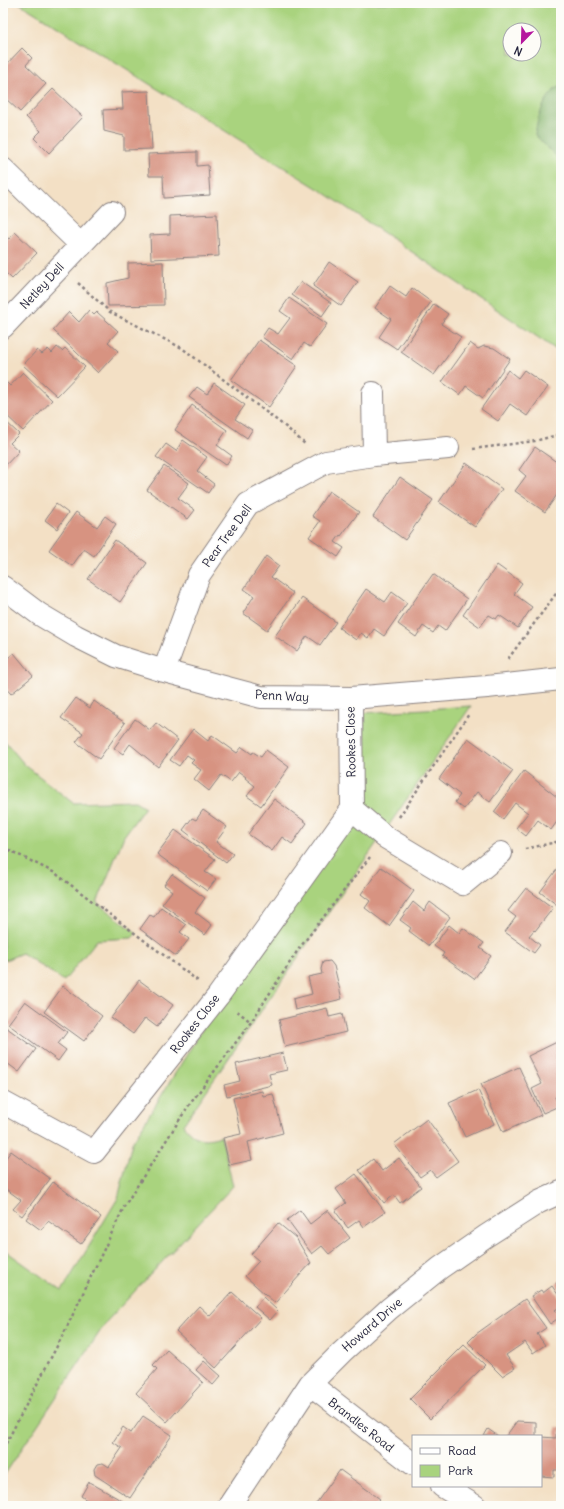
<svg xmlns="http://www.w3.org/2000/svg" width="564" height="1509" viewBox="0 0 564 1509" font-family="Delius,sans-serif">
<style>
.green{fill:#a9d37e;stroke:#667a5c;fill-rule:evenodd}
.forest{fill:#86b56d;stroke:#546c54}
.building{fill:#d79381}
.lines{fill:none;stroke-linecap:round;stroke-linejoin:round}
.minor-casing{stroke:#8a8180;stroke-width:24}
.path{stroke:#8a8180;stroke-width:2.5;stroke-dasharray:3 3;stroke-linecap:butt}
.minor{stroke:#fff;stroke-width:22}
.labels{text-anchor:middle;stroke-width:3;stroke-linejoin:round;paint-order:stroke}
.street-label{font-size:12px;fill:#22223b;stroke:#fdfcf7}
</style>
<rect width="100%" height="100%" fill="#fdfcf7"/>
<filter id="ink" filterUnits="userSpaceOnUse"><feTurbulence type="fractalNoise" baseFrequency=".025" numOctaves="2"/><feDisplacementMap in="SourceGraphic" scale="8" xChannelSelector="R" yChannelSelector="G"/><feConvolveMatrix kernelMatrix="1 2 1 2 8 2 1 2 1" color-interpolation-filters="sRGB"/></filter>
<filter id="wash" filterUnits="userSpaceOnUse"><feTurbulence type="fractalNoise" baseFrequency=".012" numOctaves="4" result="noise"/><feDisplacementMap in="SourceGraphic" scale="16" xChannelSelector="R" yChannelSelector="G"/><feGaussianBlur stdDeviation="0.9" result="paint"/><feColorMatrix in="noise" values="0 0 0 0 0 0 0 0 0 0 0 0 0 0 0 0 0 1.4 0 .05"/><feComposite in="paint" operator="in"/></filter>
<g filter="url(#wash)">
<rect width="100%" height="100%" fill="#f3e0c5"/>
<path class="green" d="M19,3H561V85L554,90L535,135L561,161V353L325,193ZM510,30H534V54H510Z
M471,706L296,960L183,1125C196,1141 203,1141 221,1136L233,1186L107,1321L3,1477V1249L62,1291L118,1198L132,1143L215,1009L364,801L363,713Z
M4,740L25,765L73,803L135,801L145,807L124,836L97,903L137,933L132,938L97,940L64,981L22,953L3,961V741Z"/>
<path class="forest" d="M561,85V161L535,135C538,115 544,97 561,85Z"/>
<g id="blocks">
<path class="building" d="M22,48L32,58L26,65L46,84L20,112L4,97L3,98V68Z
M53,89L83,117L49,153L34,138L41,131L26,117Z
M149,91L152,149L124,150V136L104,131L103,110L123,109L122,92Z
M197,152V166L208,165L210,195L164,198L163,176H149L148,154Z
M217,214L219,256L151,259L150,235L170,234V216Z
M15,232L37,253L12,279L3,270V234L9,239Z
M163,262L164,305L108,306L107,283L128,278V263Z
M329,262L358,282L341,306L313,286Z
M301,282L331,303L322,316L292,295Z
M390,286L406,297L412,288L431,302L397,349L379,337L391,319L375,308Z
M289,298L327,324L310,347L304,343L293,359L262,337L268,328L278,334L290,318L280,311Z
M434,304L448,314L441,324L461,337L434,375L401,352Z
M89,310L94,315L97,312L118,331L108,342L118,351L98,373L53,330L69,312L79,322Z
M259,340L297,366L269,407L231,380Z
M470,343L478,349L484,346L494,348L510,359L483,398L466,386L460,395L442,382Z
M57,347L62,351L65,348L85,367L57,396L23,365L37,350L42,354L48,349L52,353Z
M508,370L518,378L524,370L548,387L527,416L510,404L498,421L481,409Z
M23,372L52,400L23,431L3,412V383L5,381L10,386Z
M214,383L245,405L235,419L252,430L247,438L189,397L197,387L207,394Z
M192,405L227,430L217,445L232,456L226,465L175,430Z
M3,419L19,434L10,443L19,451L3,468Z
M183,440L207,457L197,471L214,484L208,493L156,457L166,444L176,451Z
M535,447L561,465V489L545,512L515,491L526,476L519,470Z
M466,463L502,489L475,527L439,502Z
M164,466L189,483L178,498L195,510L188,519L147,490Z
M400,477L433,500L405,540L373,517Z
M329,491L359,512L341,536L340,535L335,542L344,548L338,557L309,537L320,521L312,516Z
M56,504L68,513L57,529L45,520Z
M76,512L97,527L105,516L116,524L94,556L84,549L72,566L49,550Z
M115,540L147,563L120,602L88,579Z
M266,556L279,566L271,577L293,593L267,630L243,613L254,596L244,589Z
M497,565L522,583L514,594L532,607L518,628L499,615L496,619L489,615L480,627L463,615Z
M433,574L467,599L445,631L438,626L433,633L423,626L416,637L398,624Z
M366,589L385,602L392,592L407,603L384,636L374,629L368,638L361,633L356,640L339,628Z
M302,598L336,622L320,645L307,636L297,651L275,636Z
M14,653L33,676L11,694L3,685V662Z
M76,698L90,708L94,701L125,723L99,759L76,742L83,733L61,718Z
M135,719L150,730L156,723L178,740L158,767L130,744L123,754L114,748Z
M193,729L208,741L212,735L237,753L242,747L252,754L253,752L261,757L266,750L289,767L261,806L247,796L255,786L245,778L246,777L239,772L231,782L221,775L209,791L194,779L201,770L191,763L194,760L187,755L179,766L170,760Z
M468,738L513,771L490,802L477,792L464,809L455,802L460,795L439,779Z
M524,771L557,797L561,791V816L551,830L538,820L526,836L516,828L528,813L515,803L503,819L494,812Z
M274,799L307,823L292,844L282,837L272,851L248,834Z
M203,810L227,827L216,842L233,854L226,863L183,830L192,818L196,820Z
M175,830L215,859L205,872L216,879L207,891L157,854Z
M561,864V908L540,892Z
M381,867L414,891L389,926L365,908L370,901L361,894Z
M172,874L205,898L195,912L212,925L205,935L162,904L172,891L164,885Z
M526,888L553,908L535,931L534,930L529,936L540,945L534,953L505,932L516,917L508,911Z
M413,902L424,911L430,902L450,917L429,946L409,931L411,928L400,920Z
M161,907L186,925L180,932L189,939L176,956L140,929L150,915L154,917Z
M449,925L459,933L463,928L484,943L480,948L491,956L474,979L442,956L444,953L434,946Z
M330,961L334,966L342,999L295,1010L293,999L312,994L308,977L322,974L321,969L323,962Z
M139,980L173,1005L157,1027L145,1018L133,1034L111,1018Z
M63,986L102,1016L84,1041L44,1012Z
M25,1001L67,1032L58,1044L66,1050L58,1061L8,1024Z
M327,1008L329,1017L342,1014L346,1032L285,1047L279,1020Z
M3,1025L36,1049L19,1072L3,1060Z
M557,1042L561,1052V1095L555,1097L559,1106L543,1113L532,1089L542,1084L528,1056Z
M283,1053L287,1070L269,1074L272,1085L227,1096L224,1085L240,1081L236,1064Z
M519,1067L541,1115L503,1132L481,1084Z
M478,1090L494,1124L465,1137L449,1103Z
M262,1091L263,1096L273,1094L283,1133L248,1142L252,1160L229,1165L223,1138L241,1134L233,1098Z
M427,1119L458,1161L436,1177L430,1170L420,1177L394,1144Z
M11,1151L50,1179L22,1216L13,1209L21,1200L3,1187V1162Z
M399,1158L421,1187L400,1203L394,1195L384,1203L359,1170L373,1159L382,1171Z
M356,1174L385,1212L364,1227L359,1220L348,1228L335,1211L346,1203L336,1189Z
M53,1182L101,1217L81,1244L48,1221L41,1230L26,1219Z
M300,1210L310,1224L328,1210L350,1238L329,1254L322,1246L312,1254L287,1220Z
M278,1223L296,1238L311,1263L275,1303L245,1276L259,1261L251,1254Z
M561,1280V1292L556,1283Z
M552,1286L561,1299V1306L555,1310L560,1317L550,1324L531,1296L541,1290L543,1293Z
M232,1292L261,1318L216,1368L176,1331L199,1306L210,1316Z
M263,1297L278,1311L270,1320L255,1307Z
M525,1299L546,1328L537,1334L545,1345L533,1353L525,1342L506,1355L515,1368L502,1376L468,1342L476,1334Z
M464,1345L485,1365L430,1419L410,1399Z
M167,1350L203,1382L167,1422L136,1393L157,1369L153,1365Z
M204,1361L221,1376L213,1385L196,1370Z
M143,1416L172,1435L130,1498L95,1475L94,1469L97,1464L103,1463L109,1467L122,1448L113,1442L123,1427L131,1433Z
M517,1421L536,1422V1436H506Z
M556,1427H561V1470H554V1477L541,1476V1437L556,1438Z
M488,1429L498,1436H484Z
M340,1470L380,1499L375,1506H314Z
M89,1482L126,1503L125,1506H86L88,1501L81,1496Z"/>
</g>
</g>
<g filter="url(#ink)">
<use href="#blocks" fill-opacity="0" stroke="#8a8180" stroke-width="1"/>
<g class="lines">
<g class="minor-casing">
<path id="minor" d="M3,169L81,245
M3,327L112,212
M373,393L374,455
M3,587L39,614L76,636L116,656L164,671L261,697L351,698L487,687L561,679
M164,671L199,575L248,504L326,462L374,455L448,448
M352,809L385,837L463,884L501,853
M4,1103L94,1152L218,996L352,809L351,698
M310,1384L413,1464
M442,1486L475,1506
M229,1506L310,1384L342,1352L389,1309L440,1268L486,1236L539,1202L561,1192"/>
</g>
<path class="path" d="M78,283L110,312L182,348L287,428L306,445
M473,449L535,441L561,434
M508,659L561,587
M399,817L469,714
M3,847L55,873L198,981
M525,849L561,841
M237,1011L251,1022
M3,1449L65,1331L125,1205L187,1108L251,1022L298,950L370,857"/>
<use href="#minor" class="minor"/>
</g>
</g>
<g class="labels">
<g class="street-label">
<text transform="translate(42 286) rotate(-47)" y="4">Netley Dell</text>
<text transform="translate(227 536) rotate(-54)" y="4">Pear Tree Dell</text>
<text transform="translate(282 696) rotate(3)" y="4">Penn Way</text>
<text transform="translate(351 742) rotate(-91)" y="4">Rookes Close</text>
<text transform="translate(195 1024) rotate(-52)" y="4">Rookes Close</text>
<text transform="translate(372 1325) rotate(-41)" y="4">Howard Drive</text>
<text transform="translate(361 1425) rotate(38)" y="4">Brandles Road</text>
</g>
</g>
<rect width="564" height="1509" fill="none" stroke="#fdfcf7" stroke-width="16"/>
<rect x="412" y="1435" width="130" height="52" fill="#fdfcf7" stroke="#a5a5ac"/>
<rect x="420" y="1448" width="20" height="6" fill="#ffffff" stroke="#a5a5ac"/>
<text x="448" y="1455" font-size="12" fill="#22223b">Road</text>
<rect x="420" y="1465" width="20" height="12" fill="#a9d37e" stroke="#a5a5ac"/>
<text x="448" y="1475" font-size="12" fill="#22223b">Park</text>
<g transform="translate(522 42) rotate(203)"><circle r="19" fill="#fdfcf7" stroke="#a5a5ac"/>
<path d="M0-3L7 15L0 10L-7 15Z" fill="#b5179e"/>
<text y="-6" font-size="11" font-weight="bold" text-anchor="middle" fill="#22223b">N</text>
</g>
</svg>
